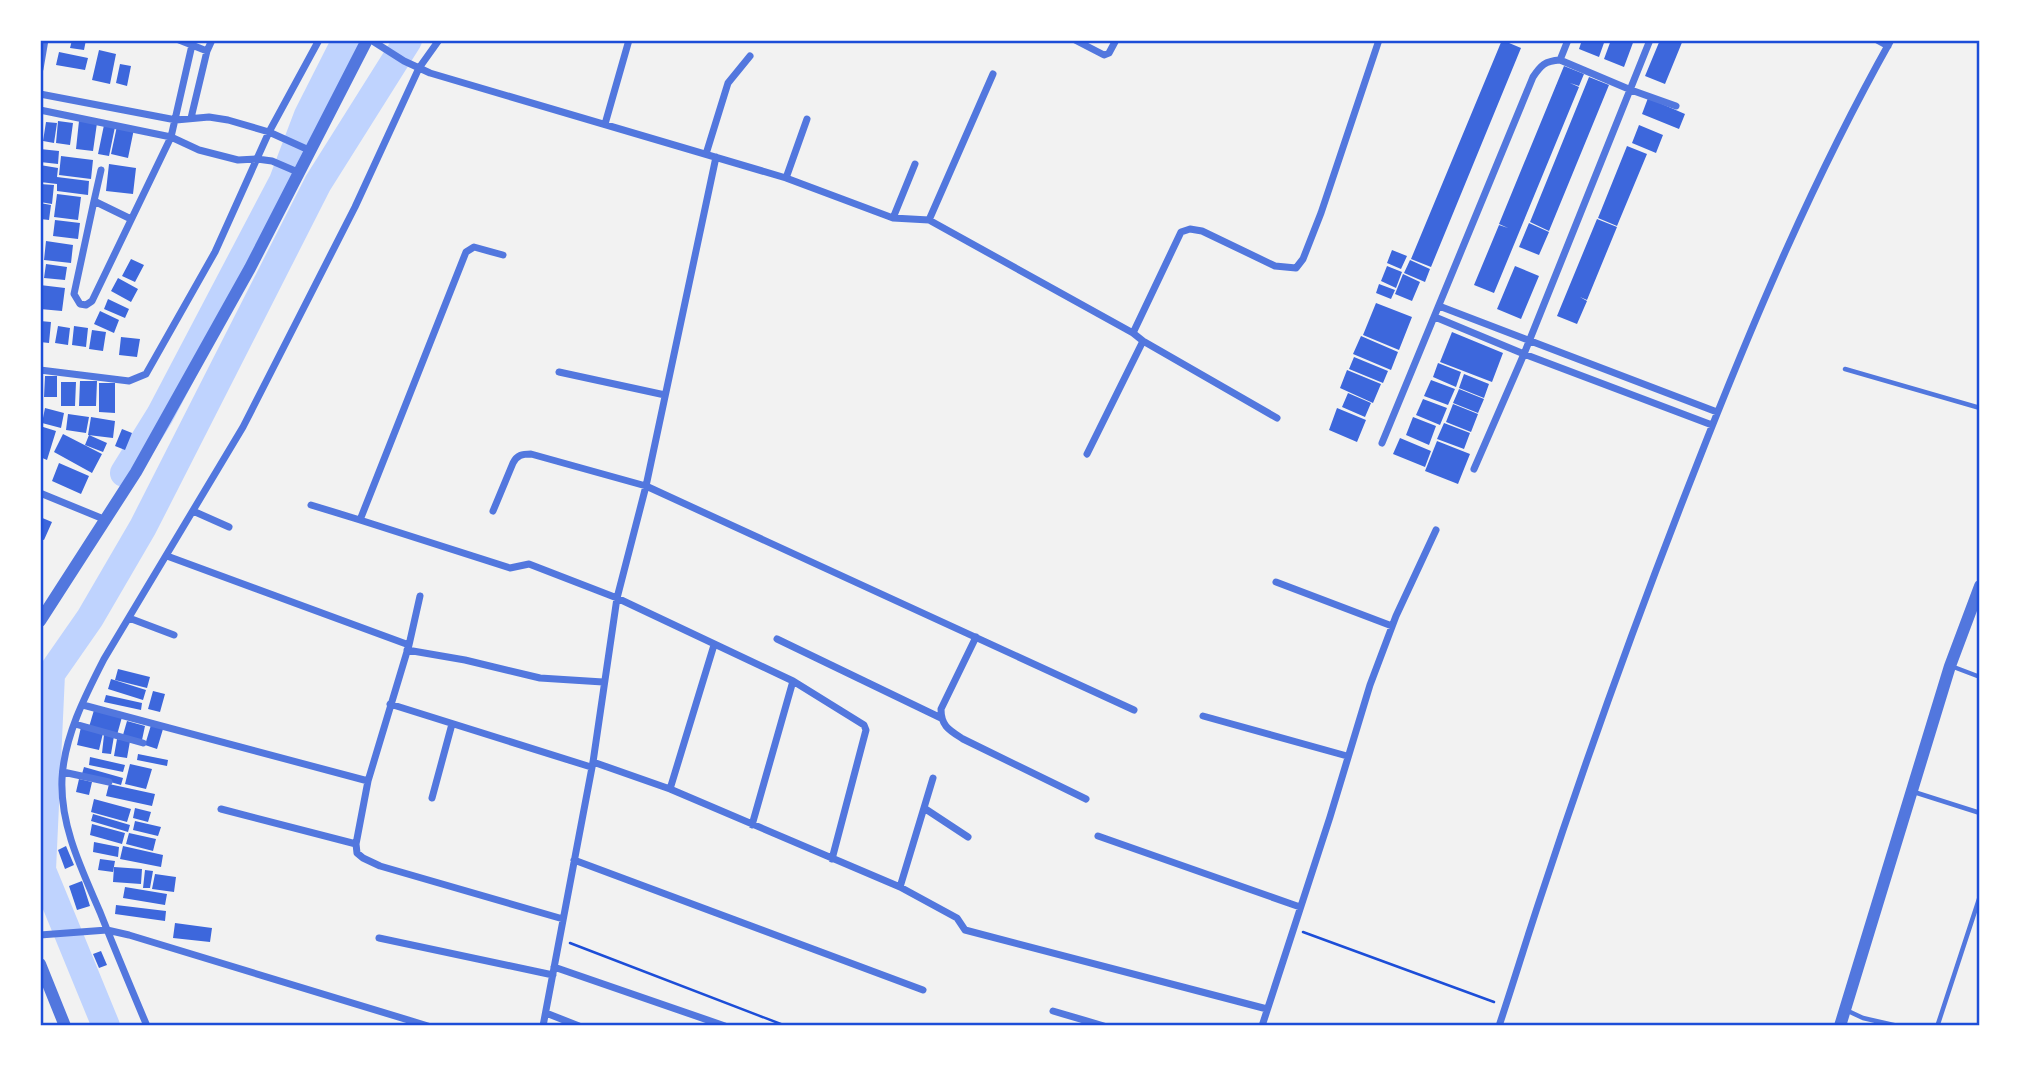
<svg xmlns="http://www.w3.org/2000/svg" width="2020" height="1066" viewBox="0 0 2020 1066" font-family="Commissioner,sans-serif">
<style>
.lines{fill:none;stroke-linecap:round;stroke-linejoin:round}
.river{stroke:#bfd3fe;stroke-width:28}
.building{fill:#3d67dc}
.path{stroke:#1d4ed8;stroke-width:2.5}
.service{stroke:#5277de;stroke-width:4.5}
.minor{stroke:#5277de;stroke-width:7}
.tertiary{stroke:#5277de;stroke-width:12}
.neatline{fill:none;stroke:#1d4ed8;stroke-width:2.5}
</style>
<rect width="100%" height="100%" fill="#f2f2f2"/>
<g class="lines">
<path class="river" d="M124,473L160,415L283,181L308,115L346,40
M106,1026L42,870L51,674L90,618L143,527L318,183L408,40"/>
</g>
<path class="building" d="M72,40H86L84,50L70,48Z
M1502,40L1521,48L1431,267L1411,259Z
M1582,40H1605L1599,57L1579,49Z
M1611,40H1634L1624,67L1604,59Z
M1660,40H1683L1665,84L1645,76Z
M99,50L116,54L110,84L92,80Z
M59,52L88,58L85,70L56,65Z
M120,64L131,66L127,86L116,83Z
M1564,66L1584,74L1579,86L1570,83L1579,87L1494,293L1474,285L1499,225L1508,228L1499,224Z
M1589,77L1609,85L1549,231L1530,222Z
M1648,98L1685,114L1679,129L1642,114Z
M58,121L73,123L70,145L56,143Z
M79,121L97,123L93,151L76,149Z
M46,122L57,123L54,143L43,141Z
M104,125L115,127L109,156L98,154Z
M1639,125L1663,135L1656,153L1632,143Z
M117,126L134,129L128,158L111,154Z
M1627,146L1647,154L1617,226L1598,218Z
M40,149L59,151L58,164L40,162Z
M61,156L93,160L91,179L59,175Z
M109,164L136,168L133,194L106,191Z
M40,165L58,168L57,177L89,181L88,195L57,191V184L40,182Z
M40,184L54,185L52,204L40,202Z
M57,194L81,197L78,220L54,217Z
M40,203L51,205L49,220L40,219Z
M1597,219L1617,227L1587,300L1580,297L1587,301L1577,324L1557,316Z
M55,220L80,223L78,239L53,236Z
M1529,223L1549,232L1539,255L1519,247Z
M46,241L73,245L71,263L44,260Z
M1392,250L1407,256L1401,269L1387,263Z
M131,259L144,265L135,282L122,276Z
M1410,260L1430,269L1425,282L1404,273Z
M46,264L67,267L65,280L44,278Z
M1387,266L1402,272L1396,288L1381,281Z
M1515,266L1539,276L1521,319L1497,309Z
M1403,274L1420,282L1412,301L1395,294Z
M118,278L138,289L131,302L111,291Z
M1379,284L1395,290L1391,299L1376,293Z
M40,285L65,288L62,311L40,309Z
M108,299L129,309L125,318L104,309Z
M1376,303L1412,317L1399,350L1363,335Z
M100,311L119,320L114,333L94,324Z
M40,321L51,322L49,343L40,342Z
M58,326L70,328L68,345L55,343Z
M74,326L88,328L86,347L72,345Z
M92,330L106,332L103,351L89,349Z
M1452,332L1503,353L1492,382L1440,362Z
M1361,336L1398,352L1391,370L1353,354Z
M121,337L140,339L137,357L119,355Z
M1354,357L1388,371L1383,383L1349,369Z
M1438,363L1461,372L1456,387L1433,377Z
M1347,370L1381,384L1373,403L1340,388Z
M1464,374L1489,384L1484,398L1459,388Z
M45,376H57V397H44Z
M1431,380L1455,389L1448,405L1424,396Z
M80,381H97L96,406H79Z
M61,382H76L75,406H61Z
M99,383H115V413L99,412Z
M1459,389L1484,399L1478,413L1453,403Z
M1348,393L1371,403L1365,417L1342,407Z
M1423,399L1447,408L1440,425L1416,415Z
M1453,404L1478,414L1471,432L1446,422Z
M45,408L64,413L61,428L42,423Z
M1337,408L1366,420L1357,442L1329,430Z
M68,414L89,417L86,433L66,430Z
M91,417L115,421L113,438L88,435Z
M1413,417L1436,426L1429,445L1406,435Z
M1444,423L1470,433L1464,449L1437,439Z
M40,426L56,431L47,460L40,457Z
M122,429L132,433L125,450L115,446Z
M63,434L102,454L92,473L54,452Z
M89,435L107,443L103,452L85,445Z
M1400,438L1431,451L1425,467L1393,454Z
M1437,441L1470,454L1458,484L1425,471Z
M59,463L89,476L81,494L52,481Z
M40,517L52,522L44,540L40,539Z
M118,669L150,677L147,688L115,680Z
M111,679L146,690L143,700L108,689Z
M153,691L165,694L160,712L148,709Z
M106,695L142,703L141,710L104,702Z
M94,710L122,717L117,735L89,727Z
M127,721L145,726L142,740L123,735Z
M151,725L163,729L157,749L145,745Z
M81,727L103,733L99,750L77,745Z
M104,735L114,736L111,754L102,753Z
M117,739L130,741L127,758L114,756Z
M138,754L168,760L167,766L137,760Z
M90,757L125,765L123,772L89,765Z
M130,764L152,769L146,789L125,784Z
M84,767L123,778L121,785L82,774Z
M79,779L92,782L89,795L76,792Z
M109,784L155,794L152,806L106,796Z
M94,799L131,809L127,822L91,812Z
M135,808L151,812L148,822L133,818Z
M93,814L130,825L128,832L91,821Z
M135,821L161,827L158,836L133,830Z
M92,824L125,833L122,844L90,835Z
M129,833L156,839L153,851L126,844Z
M94,842L119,847L118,857L93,852Z
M66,846L74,865L65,869L58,850Z
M123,846L163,855L161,867L120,859Z
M100,859L115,861L113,872L98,870Z
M114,867L142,869L141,884L113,882Z
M145,870L153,871L150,888H143Z
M155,874L176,877L174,892L152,889Z
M82,881L90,906L77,910L69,886Z
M125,887L167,894L165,905L123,898Z
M116,905L166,911L165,921L115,914Z
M175,923L212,928L210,942L173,938Z
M101,951L107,965L99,968L93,954Z"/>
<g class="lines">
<path class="path" d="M1303,932L1494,1002
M570,943L786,1026"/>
<path class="service" d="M1845,369L1980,408
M1951,666L1980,677
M1914,792L1980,813
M1848,1011L1863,1018L1898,1026
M1935,1026L1938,1024L1980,896"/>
<path class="minor" d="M179,40L207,51
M371,40L404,61L430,73L786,178L893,218L929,220L1133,333L1143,341L1277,418
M1075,40L1104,55L1109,53L1116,40
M1877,40L1888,46
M1560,60L1568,40
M40,69L45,40
M40,94L176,120L209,117L228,120L269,132L311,151
M40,110L171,137L199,150L238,160L257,159L272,161L300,173
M191,118L207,51L212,40
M605,124L629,40
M706,154L728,83L750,56
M786,178L807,119
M94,201L101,170
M893,218L915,164
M131,219L94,201L74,294L80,304L86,305L92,301L171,137L192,45
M929,220L993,74
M503,255L474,247L466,252L360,520L510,568L529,564L617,598L793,681L864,725L866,730L832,859
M1439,306L1717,412
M1435,317L1524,354L1712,425
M1133,333L1181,232L1190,229L1202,231L1275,266L1296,268L1303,259L1321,213L1379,40
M40,370L129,381L146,374L215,252L269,132L319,40
M559,372L665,395
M1382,443L1533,77C1541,65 1545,61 1560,60L1631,90L1676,106
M1087,454L1143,341
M1474,469L1524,354L1650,40
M40,493L106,520
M311,505L360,520
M193,511L229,527
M493,511L513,463C517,455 522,454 531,454L646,486L1134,710
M167,556L409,645
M1276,582L1392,626
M420,596L409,645L368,781L356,844L357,853L363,858L380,866L563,919
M129,618L174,635
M976,637L941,709C941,726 949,730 963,739L1086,799
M777,639L941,718
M407,650L465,660L540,678L603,682
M390,704L591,767
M83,705L368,781
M1203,716L1347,756
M75,724L143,743
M593,762L670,789L900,887L957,918L965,930L1267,1009
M63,772L109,782
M670,789L714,645
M432,798L452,724
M924,808L968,837
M221,809L356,844
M752,825L793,681
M1098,836L1300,907
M574,860L923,990
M900,887L933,778
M40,935L107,930L129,935L428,1026
M379,938L553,975
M554,967L725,1026
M1053,1011L1104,1026
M546,1013L579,1026
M147,1026C131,988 115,950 100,912C82,870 60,826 62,779C64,737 85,696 104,659L243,427L355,207L419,68L439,40
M543,1026L593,762L617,598L646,486L716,157
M1262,1026L1330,817L1370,685L1396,616L1436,530
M1499,1026C1513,984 1526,941 1540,899C1588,753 1640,609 1696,467C1753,321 1814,177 1891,40"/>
<path class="tertiary" d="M40,621L136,472L250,268L367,40
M40,964L65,1026
M1840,1026L1950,666L1980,586"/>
</g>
<rect width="2020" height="1066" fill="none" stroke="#ffffff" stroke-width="84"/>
<rect x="42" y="42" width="1936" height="982" class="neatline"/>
</svg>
